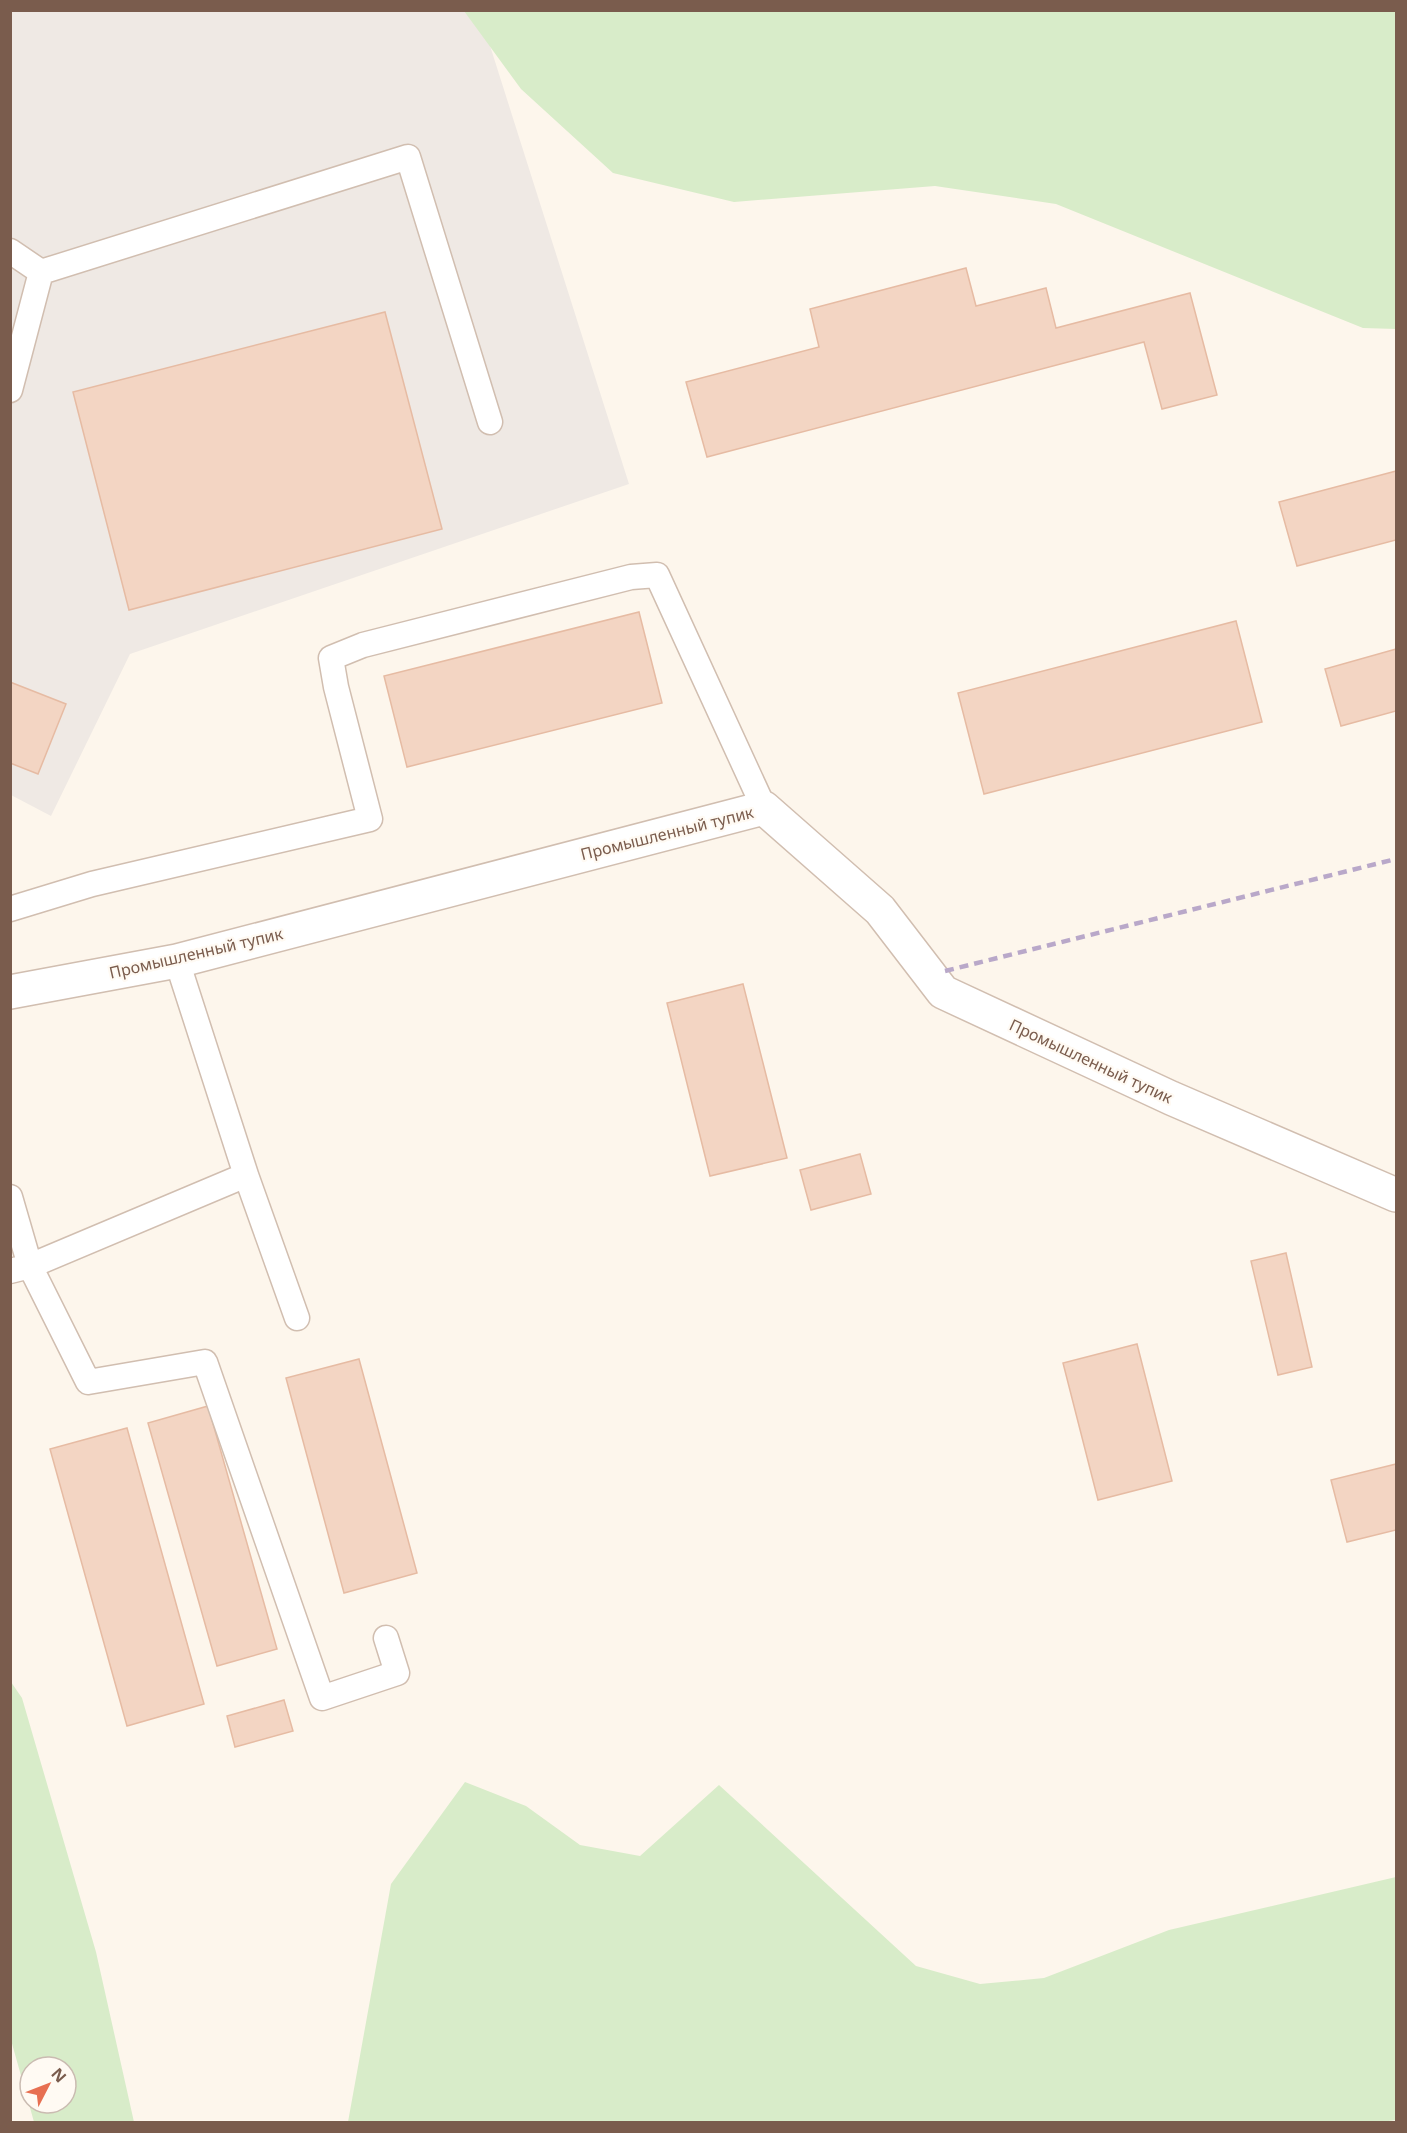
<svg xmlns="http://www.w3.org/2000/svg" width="1407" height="2133" viewBox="0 0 1407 2133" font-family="'Noto Sans',sans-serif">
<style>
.industrial{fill:#efe9e4}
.green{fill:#d8ecc9;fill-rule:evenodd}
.building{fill:#f3d5c3;stroke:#e6bba3;stroke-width:1.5}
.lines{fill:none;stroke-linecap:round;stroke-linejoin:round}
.lane-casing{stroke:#d1beb0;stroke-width:27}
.street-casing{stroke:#d1beb0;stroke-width:36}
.lane{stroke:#fff;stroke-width:24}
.street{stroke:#fff;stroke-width:33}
.rail{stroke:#b9a8c9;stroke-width:4.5;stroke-dasharray:9 6;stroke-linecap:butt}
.labels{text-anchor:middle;stroke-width:4.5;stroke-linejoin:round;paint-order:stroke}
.street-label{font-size:16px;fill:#7a5c4d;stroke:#fffaf3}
</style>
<rect width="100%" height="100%" fill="#fdf6ec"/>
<path class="industrial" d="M10,11H479L629,484L130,654L51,816L11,795Z"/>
<path class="green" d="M464,11H1396V329L1363,328L1056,204L935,186L734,202L613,173L521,89Z
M11,1682L22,1698L96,1952L134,2122H34L11,2040ZM30,2067H66V2103H30Z
M465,1782L526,1806L580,1845L640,1856L719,1785L916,1966L980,1984L1044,1978L1169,1930L1396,1877V2120L1381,2122H348L391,1884Z"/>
<path class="building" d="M966,268L976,306L1046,288L1056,328L1190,293L1217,395L1162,409L1144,342L707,457L686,382L819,347L810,309Z
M385,312L442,529L129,610L73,392Z
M1396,471V540L1297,566L1279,502Z
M639,612L662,703L407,767L384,676Z
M1236,621L1262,722L984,794L958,693Z
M1396,649V711L1341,726L1325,669Z
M10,682L66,704L38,774L10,763Z
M743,984L787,1158L710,1176L667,1003Z
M860,1154L871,1194L811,1210L800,1170Z
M1286,1253L1312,1367L1278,1375L1251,1261Z
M1137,1344L1172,1481L1098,1500L1063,1363Z
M359,1359L417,1573L344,1593L286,1378Z
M208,1406L277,1649L217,1666L148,1423Z
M127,1428L204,1704L127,1726L50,1449Z
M1396,1464V1530L1347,1542L1331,1480Z
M284,1700L293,1731L235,1747L227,1716Z"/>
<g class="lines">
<g class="lane-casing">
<path id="lane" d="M10,251L41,272
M10,390L41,272L408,157L490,422
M10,909L92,884L370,819L336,687L331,658L363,645L631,577L657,575L764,808
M177,961L246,1175
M10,1197L30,1266L10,1271
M297,1318L246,1175L30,1266L88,1382L205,1362L322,1698L397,1673L386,1638"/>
</g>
<g class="street-casing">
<path id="street" d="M10,992L177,961L764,808L880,910L943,992L1171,1098L1396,1195"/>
</g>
<use href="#lane" class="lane"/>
<use href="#street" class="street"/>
<path class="rail" d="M945,971L1396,859"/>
</g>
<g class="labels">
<g class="street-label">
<text transform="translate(667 833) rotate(-14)" y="6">Промышленный тупик</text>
<text transform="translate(196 953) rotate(-13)" y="6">Промышленный тупик</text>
<text transform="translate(1091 1061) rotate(25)" y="6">Промышленный тупик</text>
</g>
</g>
<rect width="1407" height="2133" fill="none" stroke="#7a5c4d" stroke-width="24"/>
<g transform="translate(48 2085) rotate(48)"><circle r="28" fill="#fffaf3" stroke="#cabbb1" stroke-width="1.5"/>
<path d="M0-4.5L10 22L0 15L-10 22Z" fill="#e76f51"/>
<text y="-9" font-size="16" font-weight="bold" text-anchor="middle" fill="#7a5c4d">N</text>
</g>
</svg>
